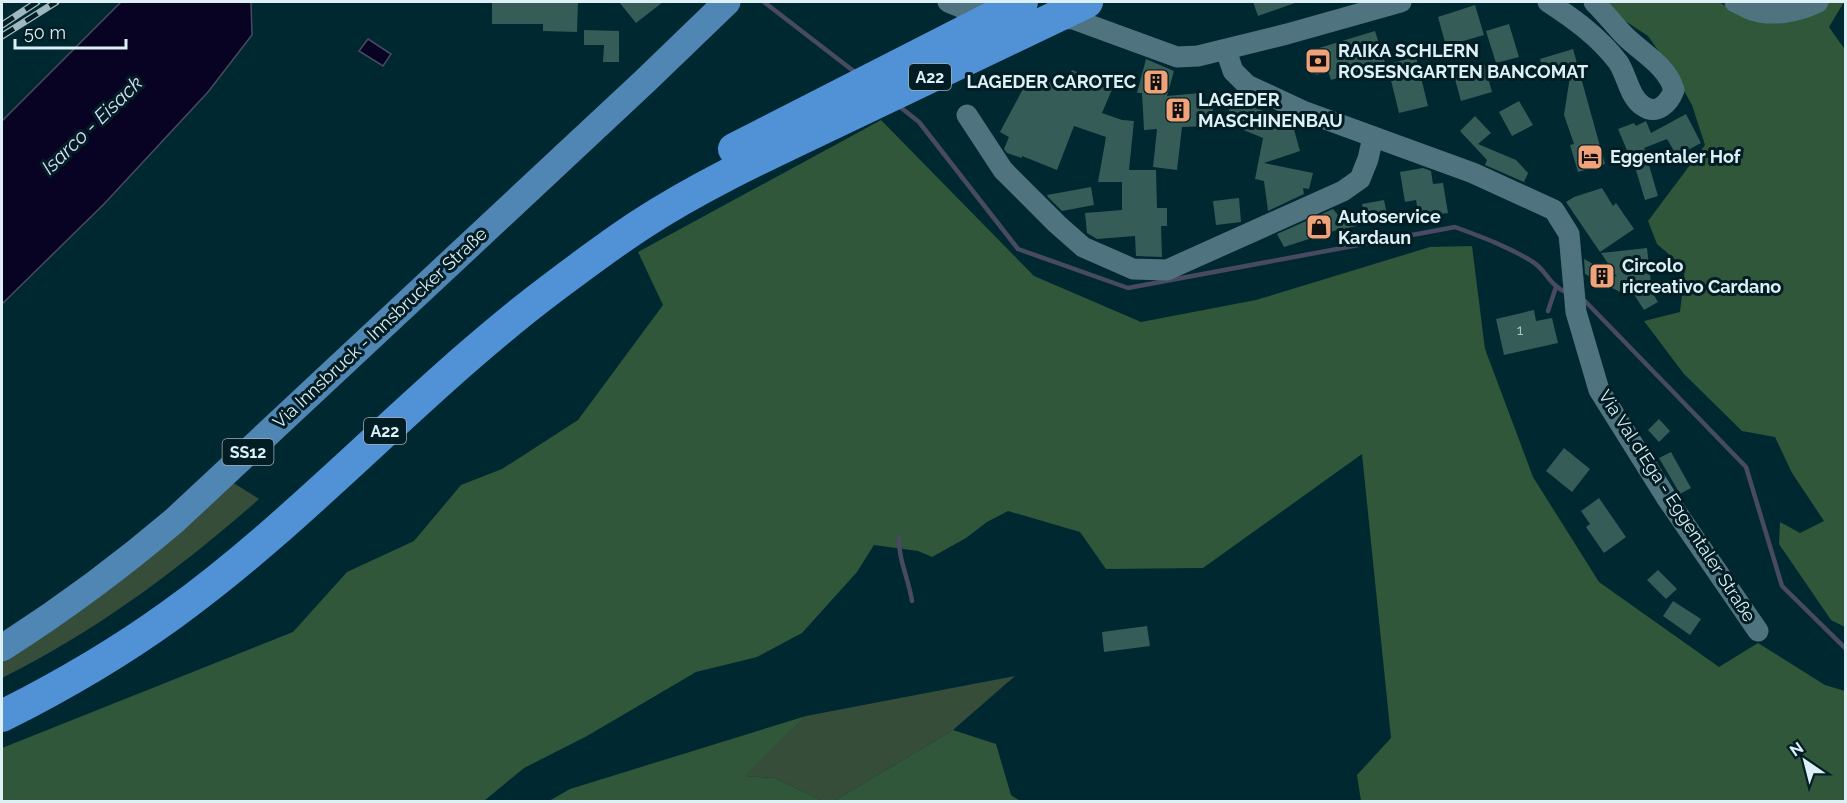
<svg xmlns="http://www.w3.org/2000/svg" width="1847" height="803" viewBox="0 0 1847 803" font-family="Raleway,sans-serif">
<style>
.green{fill:#364d3a}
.forest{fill:#305739}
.water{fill:#090323;stroke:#484a62;stroke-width:1.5}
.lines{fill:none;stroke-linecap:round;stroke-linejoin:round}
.stream{stroke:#484a62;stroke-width:4.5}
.building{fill:#355c56}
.minor{stroke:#4f747f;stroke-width:21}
.major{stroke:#5086b4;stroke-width:27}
.highway{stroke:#5192d7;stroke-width:32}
.rail-casing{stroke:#9fb8bf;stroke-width:7}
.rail{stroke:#021d24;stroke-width:4.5;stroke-dasharray:14;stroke-linecap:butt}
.labels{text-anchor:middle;stroke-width:6;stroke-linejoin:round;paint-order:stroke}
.number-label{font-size:15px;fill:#b2cbce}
.shield{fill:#021d24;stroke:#9bb1b7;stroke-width:1.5}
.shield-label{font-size:16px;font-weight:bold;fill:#dcf0f6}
.poi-label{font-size:18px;font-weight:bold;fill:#dcf0f6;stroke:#021d24;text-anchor:start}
.street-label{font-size:18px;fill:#dcf0f6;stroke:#021d24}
.water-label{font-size:20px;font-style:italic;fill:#dddefa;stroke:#021d24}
</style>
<rect width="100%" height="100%" fill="#002831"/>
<path class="green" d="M232,482L259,499C181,568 95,632 2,678V660Z
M1015,676L953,730L834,801H823L775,778L744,776L806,716Z"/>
<path class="forest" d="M1605,2H1719L1740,15L1825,2H1844L1829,27L1846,51L1845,627L1831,620L1779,544L1780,522L1800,533L1824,521L1792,473L1775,437L1742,431L1684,374L1644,321L1680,312L1685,268L1657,244L1648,221L1705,145L1692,105L1674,73L1648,36L1616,15Z
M881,120L1034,276L1141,322L1256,300L1430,247L1472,246L1485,349L1533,477L1599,582L1719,667L1758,643L1825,685L1845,691V801H1361L1357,775L1391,738L1362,454L1203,568L1106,569L1080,532L1008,511L987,522L966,538L932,557L918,551L874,545L857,572L802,633L757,657L696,672L587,736L524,768L484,801H2V748L293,632L347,572L414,541L461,485L502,469L578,420L663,305L638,252Z
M806,716L745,776L775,778L823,801H549L570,789Z
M953,730L996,744L1011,795L1020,801H834Z"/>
<path class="water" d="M121,2H251L252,35L208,92L104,204L2,304V121Z
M368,39L391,54L383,66L359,51Z"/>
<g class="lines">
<path class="stream" d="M764,2L856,73
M899,106L919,122L1018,249L1128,288L1455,227C1482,237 1509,247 1533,262C1547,271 1548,284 1567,293
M1580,299L1585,301L1746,467L1782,586L1846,649
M1548,311L1556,287
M899,537C898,559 909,580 912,601"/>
</g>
<path class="building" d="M492,2H578L577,32L543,31V24H492Z
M619,2H663L636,23Z
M1253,2H1295V3L1258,16Z
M1475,5L1484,35L1446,46L1438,17Z
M1509,24L1519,57L1496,63L1486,31Z
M584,30L619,31V62H603L604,45H584Z
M1375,31L1385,63L1331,80L1328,71L1316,75L1309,51Z
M1573,49L1605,164L1578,172L1570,145L1574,144L1564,115L1570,76L1567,77L1564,70L1545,76L1540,59Z
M1416,57L1428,106L1399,113L1387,64Z
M1146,59L1174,71L1167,96L1200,93V104L1213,102V126L1182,127L1177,170L1153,167L1157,129L1144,130L1142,93H1137Z
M1484,63L1492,92L1461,101L1453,72Z
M1072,70L1113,87L1102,113L1122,120L1134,121L1129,170H1156L1157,208H1167V226H1161L1162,257L1136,256L1135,236L1097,239L1087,233L1085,213L1122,210V182H1098L1106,137L1074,126L1057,170L1022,156V158L1007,153L1004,149L1009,137L1000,132L1031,74L1066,85Z
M1234,99L1276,116L1270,129L1293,126L1300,151L1264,163L1313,173L1309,189L1303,188L1304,194L1268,211L1264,181L1255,179L1263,138L1224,122Z
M1519,101L1533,125L1512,136L1499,112Z
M1686,114L1701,143L1677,156L1667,139L1644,148L1658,196L1645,200L1631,154L1629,155L1618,129L1634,123L1636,126L1646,121L1651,133Z
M1475,116L1491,133L1478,144L1516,160L1528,173L1524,182L1485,165L1487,160L1460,131Z
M1423,168L1431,171L1433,184L1443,183L1448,213L1419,217L1416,200L1405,202L1400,172Z
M1091,187L1094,205L1062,211L1048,197L1047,195Z
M1602,188L1613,206L1616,203L1634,229L1600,252L1566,202L1574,197Z
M1239,198L1241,222L1216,225L1213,201Z
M1384,200L1388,219L1334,231L1284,247L1277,234L1333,209L1338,215L1363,209L1362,204Z
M1647,248L1652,292L1658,302L1644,310L1626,282L1620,292L1585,274L1584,259L1617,277L1601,253Z
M1534,310L1536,321L1552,318L1558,343L1504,355L1496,319Z
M1659,419L1670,431L1659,442L1648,430Z
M1564,448L1590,469L1572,492L1546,471Z
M1671,452L1691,488L1680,494L1659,458Z
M1599,498L1626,537L1604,553L1586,527L1590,524L1581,511Z
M1658,570L1677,589L1666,599L1647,580Z
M1673,601L1701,619L1690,635L1663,616Z
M1147,626L1150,646L1104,652L1102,632Z"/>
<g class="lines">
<path class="minor" d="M948,2L975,13L999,15
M1548,2C1574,19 1599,37 1618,62C1627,75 1629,97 1643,106C1657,116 1669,103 1674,90C1667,65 1640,52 1623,34C1613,23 1604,12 1594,2
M1735,2C1741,4 1746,8 1752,10C1773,17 1800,11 1818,2
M1054,18L1073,19L1177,57L1198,56L1287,34L1401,2
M1226,50L1233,71L1247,85L1303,111L1473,173L1554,210L1569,234L1576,312L1599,390L1666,497L1758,631
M967,115L1003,170L1057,224L1083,247L1133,269L1167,270L1343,191L1360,179L1368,159L1373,137"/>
<path class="major" d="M2,648C63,609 120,567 175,520L644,82L727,2"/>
<path class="highway" d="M734,149L1022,2
M2,716C60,687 117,654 171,615C307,517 420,387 555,286C583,265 611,244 640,225C703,184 771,153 838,121C921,81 1004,41 1087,2"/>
<g class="rail-casing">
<path id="rail" d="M2,25L37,2
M2,36L56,2"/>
</g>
<use href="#rail" class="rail"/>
</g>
<defs>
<g id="bank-square" transform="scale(1.35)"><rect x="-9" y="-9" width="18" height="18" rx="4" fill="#f0a279" stroke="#021d24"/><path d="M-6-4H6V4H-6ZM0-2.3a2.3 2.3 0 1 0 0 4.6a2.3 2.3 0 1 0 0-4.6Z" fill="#111"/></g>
<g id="building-square" transform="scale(1.35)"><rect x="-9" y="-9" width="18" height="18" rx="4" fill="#f0a279" stroke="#021d24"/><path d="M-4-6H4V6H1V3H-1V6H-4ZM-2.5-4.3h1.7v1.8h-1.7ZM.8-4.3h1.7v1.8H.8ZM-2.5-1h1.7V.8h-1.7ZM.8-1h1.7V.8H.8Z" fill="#111"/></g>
<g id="hotel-square" transform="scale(1.35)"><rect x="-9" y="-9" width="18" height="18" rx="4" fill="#f0a279" stroke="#021d24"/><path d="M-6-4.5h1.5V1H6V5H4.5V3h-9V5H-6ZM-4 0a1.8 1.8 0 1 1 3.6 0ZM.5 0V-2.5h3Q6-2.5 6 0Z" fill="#111"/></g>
<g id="shop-square" transform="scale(1.35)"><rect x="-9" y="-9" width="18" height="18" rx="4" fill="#f0a279" stroke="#021d24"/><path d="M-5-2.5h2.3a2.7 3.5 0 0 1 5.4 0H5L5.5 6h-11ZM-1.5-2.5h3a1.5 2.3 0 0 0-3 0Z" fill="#111"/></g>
</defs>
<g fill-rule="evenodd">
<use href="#bank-square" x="1318" y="61"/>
<use href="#building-square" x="1156" y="82"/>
<use href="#building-square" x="1178" y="110"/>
<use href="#hotel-square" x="1590" y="157"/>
<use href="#shop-square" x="1319" y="227"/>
<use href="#building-square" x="1602" y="276"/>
</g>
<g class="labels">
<g class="number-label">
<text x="1520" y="335">1</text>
</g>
<g class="shield">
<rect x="909" y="64" width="42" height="26" rx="4.5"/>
<rect x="364" y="418" width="42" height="26" rx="4.5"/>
<rect x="222.5" y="439" width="51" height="26" rx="4.5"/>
</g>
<g class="shield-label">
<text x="930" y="83">A22</text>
<text x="385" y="437">A22</text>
<text x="248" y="458">SS12</text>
</g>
<g class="poi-label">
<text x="1338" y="57">RAIKA SCHLERN<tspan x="1338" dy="21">ROSESNGARTEN BANCOMAT</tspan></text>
<text x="1136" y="88" text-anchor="end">LAGEDER CAROTEC</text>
<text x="1198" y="106">LAGEDER<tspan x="1198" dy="21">MASCHINENBAU</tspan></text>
<text x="1610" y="163">Eggentaler Hof</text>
<text x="1338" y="223">Autoservice<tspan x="1338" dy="21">Kardaun</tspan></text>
<text x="1622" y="272">Circolo<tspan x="1622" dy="21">ricreativo Cardano</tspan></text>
</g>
<g class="street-label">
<text transform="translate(380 328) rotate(-43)" y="6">Via Innsbruck - Innsbrucker Straße</text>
<text transform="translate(1677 506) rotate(57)" y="6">Via Val d'Ega - Eggentaler Straße</text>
</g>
<g class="water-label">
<text transform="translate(92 125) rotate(-44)" y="7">Isarco - Eisack</text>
</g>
</g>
<rect width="1847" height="803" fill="none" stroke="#dcf0f6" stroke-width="6"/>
<g transform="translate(1805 761) rotate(325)" stroke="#021d24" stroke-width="4.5" paint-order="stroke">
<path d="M0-4.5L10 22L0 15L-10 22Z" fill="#dcf0f6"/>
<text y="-9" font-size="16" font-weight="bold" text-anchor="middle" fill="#dcf0f6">N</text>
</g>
<path d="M15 39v9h111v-9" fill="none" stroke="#dcf0f6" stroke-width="3"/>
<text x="24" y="39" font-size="18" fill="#dcf0f6" stroke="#021d24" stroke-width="4.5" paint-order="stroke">50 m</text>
</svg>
